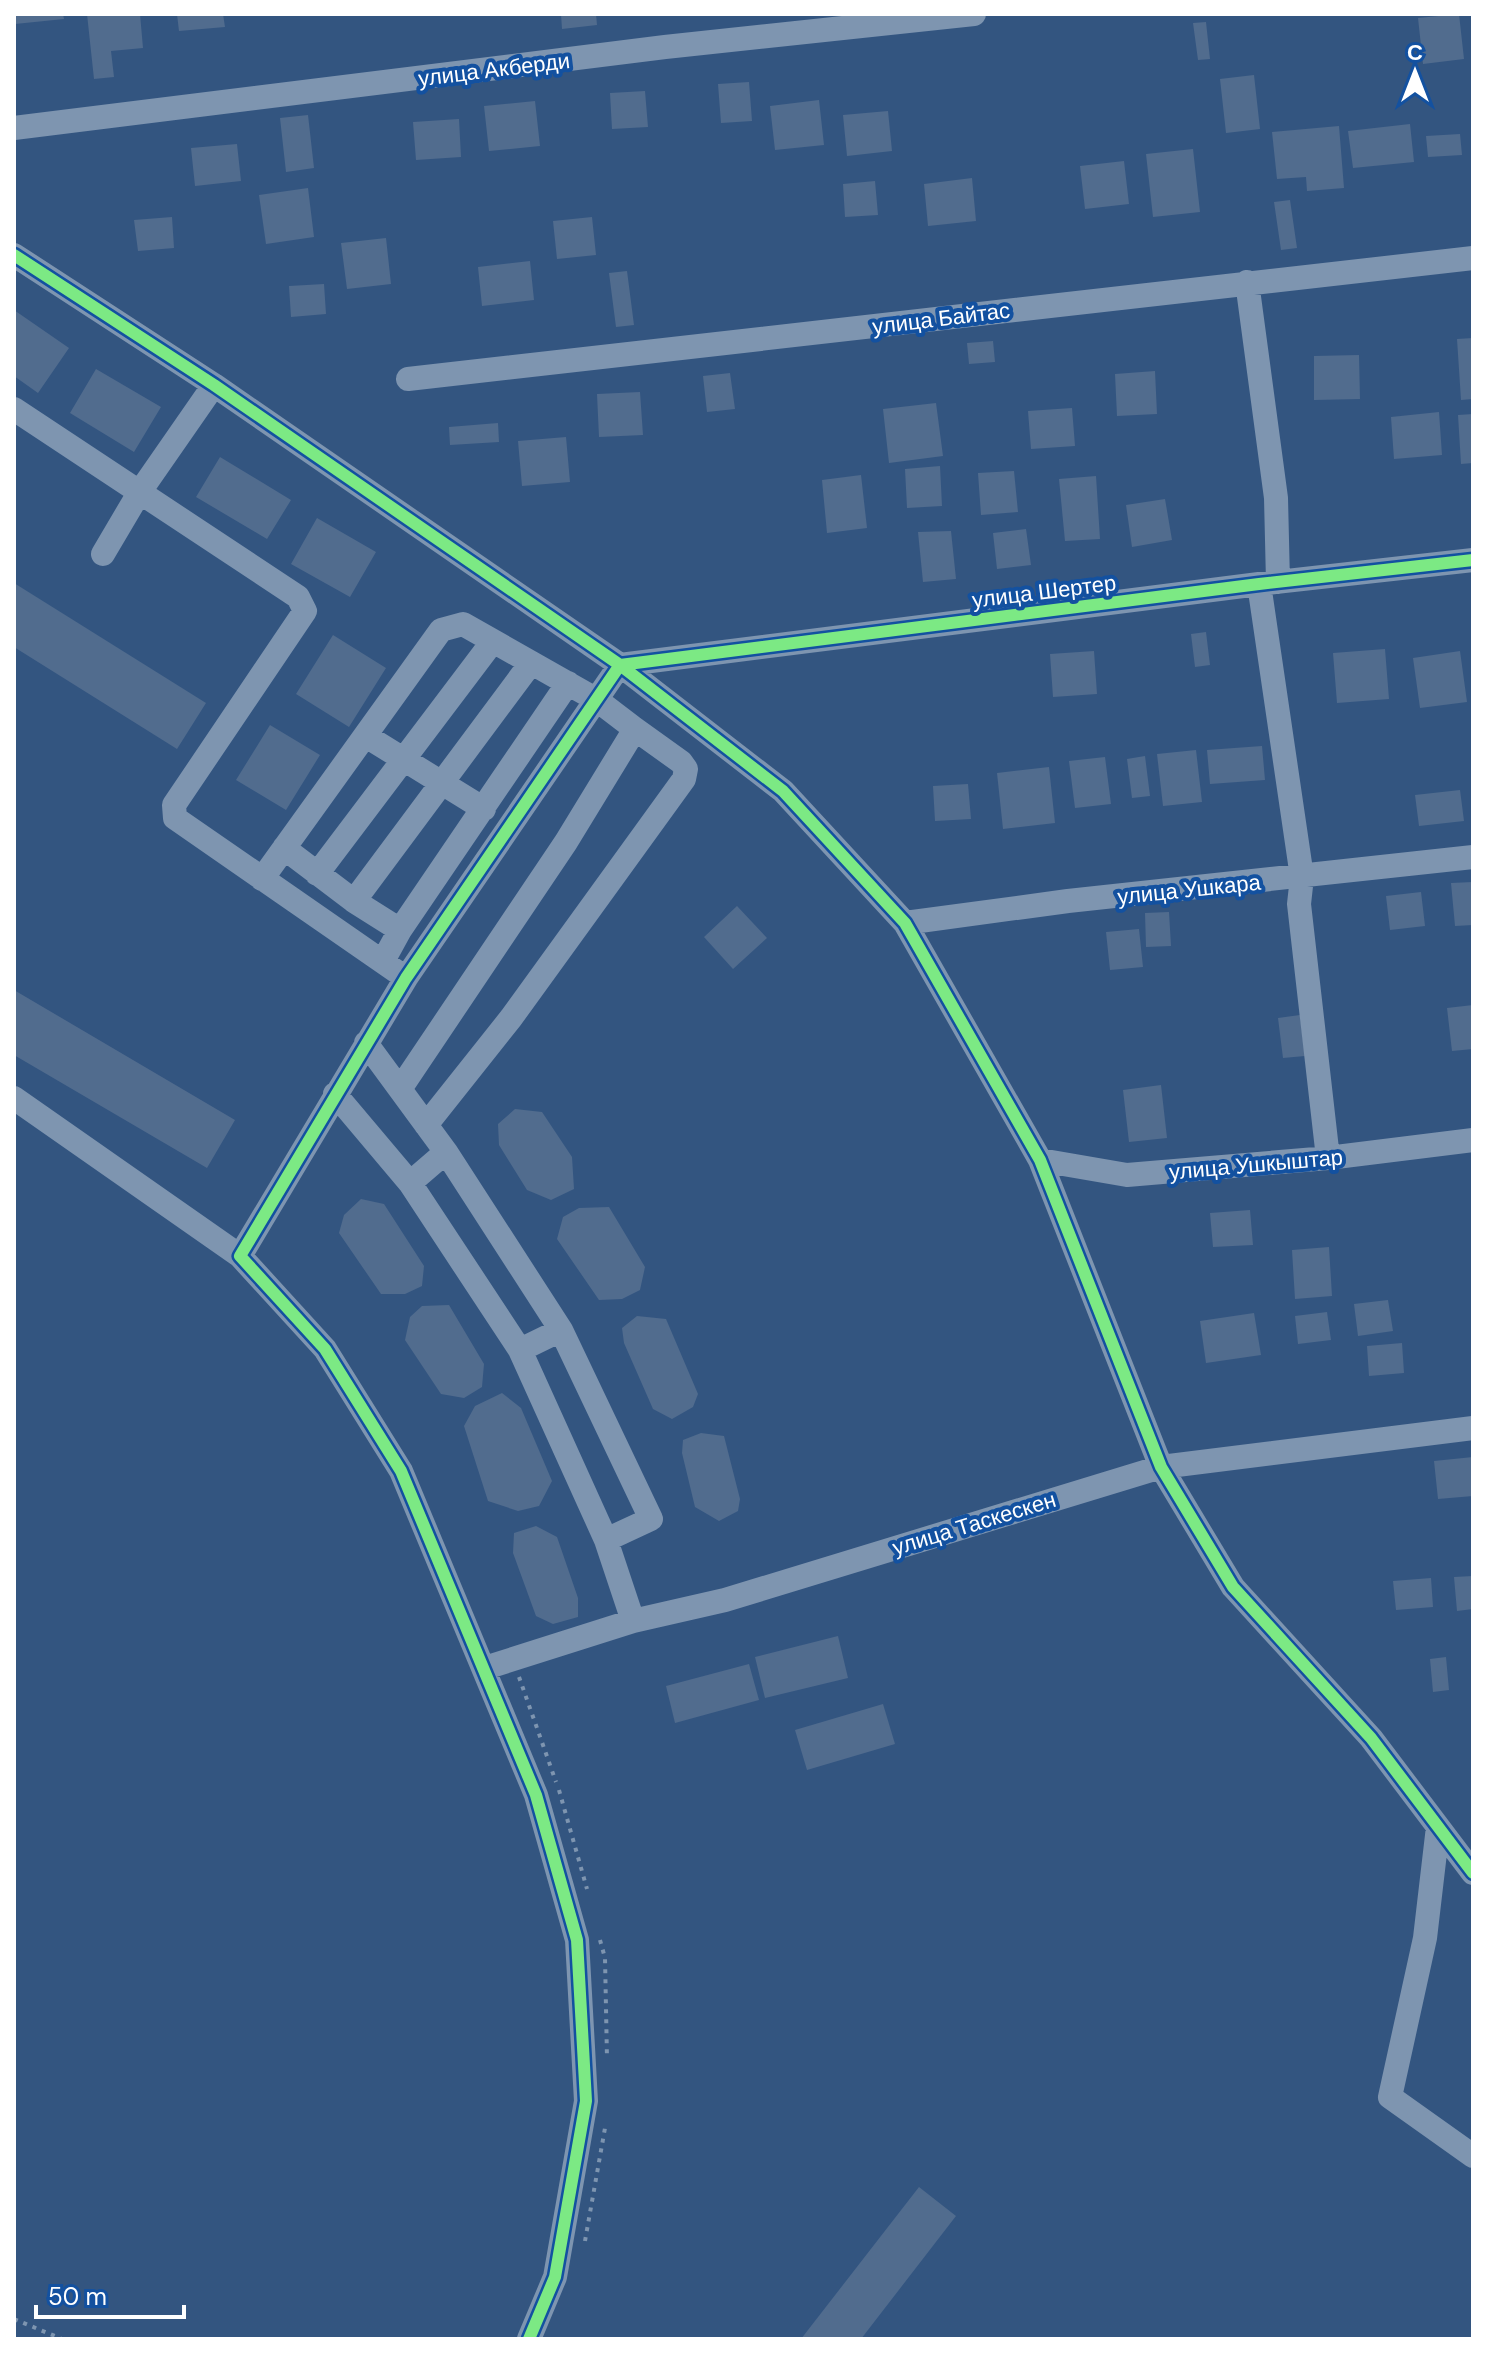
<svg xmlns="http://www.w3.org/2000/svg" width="1487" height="2353" viewBox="0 0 1487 2353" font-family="'DM Sans',sans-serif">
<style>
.building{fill:#516c8e}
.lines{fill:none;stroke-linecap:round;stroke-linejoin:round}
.path{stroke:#7e95b0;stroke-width:4;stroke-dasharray:4 6;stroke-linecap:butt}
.minor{stroke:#7e95b0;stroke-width:24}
.cycleway-casing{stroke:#1351a0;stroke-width:17}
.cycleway{stroke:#7ce984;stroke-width:12}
.labels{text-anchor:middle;stroke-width:8;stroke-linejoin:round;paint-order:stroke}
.street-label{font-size:22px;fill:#fff;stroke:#1351a0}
</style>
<rect width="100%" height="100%" fill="#335580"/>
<path class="building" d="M14,14H63L64,19L15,24Z
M87,14H140L143,48L111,51L114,77L94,79Z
M177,14H223L225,27L179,31Z
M561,14H596L597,25L562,29Z
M1459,14L1464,59L1423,64L1418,18Z
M1206,22L1210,59L1198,60L1193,23Z
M1254,75L1260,129L1226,133L1220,79Z
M749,82L752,121L721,123L718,84Z
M645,91L648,127L612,129L610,93Z
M819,100L824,145L775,150L770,106Z
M535,101L540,146L489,151L484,106Z
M888,111L892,151L847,156L843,115Z
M308,115L314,168L286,172L280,118Z
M459,119L461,157L416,160L413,122Z
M1410,124L1414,162L1353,168L1348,131Z
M1339,126L1344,188L1307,191L1306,177L1277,179L1272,132Z
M1460,134L1462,155L1428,157L1426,136Z
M237,144L241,181L195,186L191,148Z
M1193,149L1200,212L1153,217L1146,154Z
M1124,161L1129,204L1085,209L1080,166Z
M972,178L976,221L928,226L924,184Z
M875,181L878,215L845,217L843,184Z
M308,188L314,237L266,244L259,195Z
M1290,200L1297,248L1281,250L1274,202Z
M172,217L174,248L138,251L134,220Z
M592,217L596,255L557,259L553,221Z
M386,238L391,284L347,289L341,243Z
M530,261L534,300L482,306L478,267Z
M627,271L634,325L616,327L609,273Z
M324,284L326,314L291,317L289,286Z
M14,310L69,348L38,393L14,376Z
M1473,338V399L1461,400L1457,339Z
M993,341L995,362L969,364L967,343Z
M1359,355L1360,399L1314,400V356Z
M96,369L161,407L134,452L70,413Z
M1155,371L1157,414L1117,416L1115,374Z
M730,373L735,409L707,412L703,376Z
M640,392L643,435L599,437L597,394Z
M936,403L943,456L889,463L883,409Z
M1072,408L1075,446L1031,449L1028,411Z
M1439,412L1442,455L1394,459L1391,417Z
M1473,414V463L1461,464L1458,415Z
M498,423L499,442L450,445L449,427Z
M566,437L570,482L522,486L518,441Z
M220,457L291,500L267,539L196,497Z
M940,466L942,506L907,508L905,469Z
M1014,471L1018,512L981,515L978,473Z
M861,475L867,528L827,533L822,480Z
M1096,476L1100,539L1065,541L1059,479Z
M1165,499L1172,540L1132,547L1126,505Z
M317,518L376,552L350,597L291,564Z
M1026,529L1031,565L997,569L993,533Z
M951,531L956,579L923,582L918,532Z
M14,583L206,703L177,749L14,647Z
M1206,632L1210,665L1195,667L1191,634Z
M333,635L386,668L349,727L296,694Z
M1385,649L1389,699L1337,703L1333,653Z
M1094,651L1097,694L1053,697L1050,654Z
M1460,651L1467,702L1420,708L1413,658Z
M270,725L320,755L286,810L236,780Z
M1262,746L1265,780L1210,784L1207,750Z
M1196,750L1202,802L1163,806L1157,754Z
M1145,756L1150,796L1132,798L1127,759Z
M1105,757L1111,804L1075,808L1069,761Z
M1049,767L1055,823L1003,829L997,773Z
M968,784L971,819L935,821L933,786Z
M1460,790L1464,821L1419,826L1415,795Z
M1473,882V925L1455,926L1451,883Z
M1421,892L1425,926L1390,930L1386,896Z
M737,906L767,938L733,969L704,937Z
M1169,912L1171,946L1146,947L1145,913Z
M1139,929L1143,967L1110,970L1106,932Z
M14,990L235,1120L207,1168L14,1055Z
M1473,1005V1049L1452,1051L1447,1008Z
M1300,1015L1305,1056L1283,1058L1278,1018Z
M1161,1085L1167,1138L1129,1142L1123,1090Z
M515,1109L542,1112L572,1157L574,1189L551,1200L527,1190L499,1145L498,1124Z
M361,1199L384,1204L424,1266L422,1286L405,1294H381L339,1233L344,1215Z
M609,1207L645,1267L640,1290L622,1299L599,1300L557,1239L563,1217L579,1208Z
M1250,1210L1253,1245L1213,1247L1210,1213Z
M1329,1247L1332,1296L1295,1299L1292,1250Z
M1388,1300L1393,1331L1358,1336L1354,1304Z
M449,1305L484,1364L482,1387L464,1398L441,1394L405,1340L410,1317L422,1306Z
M1327,1312L1331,1340L1298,1344L1295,1316Z
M1254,1313L1261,1355L1206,1363L1200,1321Z
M637,1316L666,1319L698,1394L693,1407L672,1419L653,1409L624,1343L622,1328Z
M1402,1343L1404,1373L1369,1376L1367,1346Z
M502,1393L521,1408L552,1481L539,1506L518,1511L488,1501L464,1426L475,1406Z
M701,1433L724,1436L740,1499L738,1511L719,1521L695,1507L682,1453L683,1440Z
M1473,1457V1496L1438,1499L1434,1461Z
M536,1526L557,1537L578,1598V1617L553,1624L536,1616L513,1553L514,1533Z
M1473,1576V1609L1457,1611L1454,1577Z
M1431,1578L1433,1607L1396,1610L1393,1581Z
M838,1636L848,1678L765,1698L755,1657Z
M1446,1657L1449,1690L1433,1692L1430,1659Z
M749,1664L759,1700L675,1723L666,1686Z
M883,1704L895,1744L807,1770L795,1730Z
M919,2187L956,2216L861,2339H801Z"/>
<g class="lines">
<path class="path" d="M519,1677L556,1782
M559,1790L587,1889
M600,1940L605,1958L607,2059
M585,2241L605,2128
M14,2319L62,2339"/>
<path class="minor" d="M14,128L665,47L974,14
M14,255L214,385L620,665L783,791L905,923L1040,1160L1161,1467L1233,1587L1371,1738L1473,1873
M1247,282L1276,498L1278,582
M408,379L1473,258
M14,409L298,597L305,611L174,805L175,818L406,978
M103,554L139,493L214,385
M1259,584L1302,877L1299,904L1328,1158
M366,736L484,809
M284,848L354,901L400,930
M317,874L493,641
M262,879L441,630L463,624L597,700L635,729L566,842L400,1089
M354,901L531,663
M905,923L1068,901L1473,857
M383,961L400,930L568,683
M366,1043L446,1152L410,1183L520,1350L606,1540L651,1519L561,1330L446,1152
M335,1094L410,1183
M14,1098L240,1256
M426,1125L511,1018L684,779L686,769L681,762L635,729
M1040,1160L1127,1175L1328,1158L1473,1140
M520,1350L561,1330
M606,1540L633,1621
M485,1668L633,1621L725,1600L1161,1467L1473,1428
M1438,1827L1425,1938L1390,2097L1473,2156
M529,2339L555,2277L586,2101L577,1940L536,1795L401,1471L325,1349L240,1256L406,978L620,665L1259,584L1473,560"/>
<g class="cycleway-casing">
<path id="cycleway" d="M14,255L214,385L620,665L783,791L905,923L1040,1160L1161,1467L1233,1587L1371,1738L1473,1873
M529,2339L555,2277L586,2101L577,1940L536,1795L401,1471L325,1349L240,1256L406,978L620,665L1259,584L1473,560"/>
</g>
<use href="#cycleway" class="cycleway"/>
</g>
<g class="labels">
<g class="street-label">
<text transform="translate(494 69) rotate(-7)" y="8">улица Акберди</text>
<text transform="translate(941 318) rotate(-7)" y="8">улица Байтас</text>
<text transform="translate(1044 591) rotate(-7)" y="8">улица Шертер</text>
<text transform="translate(1189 889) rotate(-6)" y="8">улица Ушкара</text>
<text transform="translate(1256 1164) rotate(-5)" y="8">улица Ушкыштар</text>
<text transform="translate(974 1523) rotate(-17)" y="8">улица Таскескен</text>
</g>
</g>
<rect width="1487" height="2353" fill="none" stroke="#ffffff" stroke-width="32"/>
<g transform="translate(1415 72)" stroke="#1351a0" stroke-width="6" paint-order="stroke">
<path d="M0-6L14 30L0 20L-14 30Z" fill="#ffffff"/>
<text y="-12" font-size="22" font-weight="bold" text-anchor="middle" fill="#ffffff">С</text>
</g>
<path d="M36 2305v12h148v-12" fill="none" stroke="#ffffff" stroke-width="4"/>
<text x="48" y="2305" font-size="24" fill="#ffffff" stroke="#1351a0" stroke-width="6" paint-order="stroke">50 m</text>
</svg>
